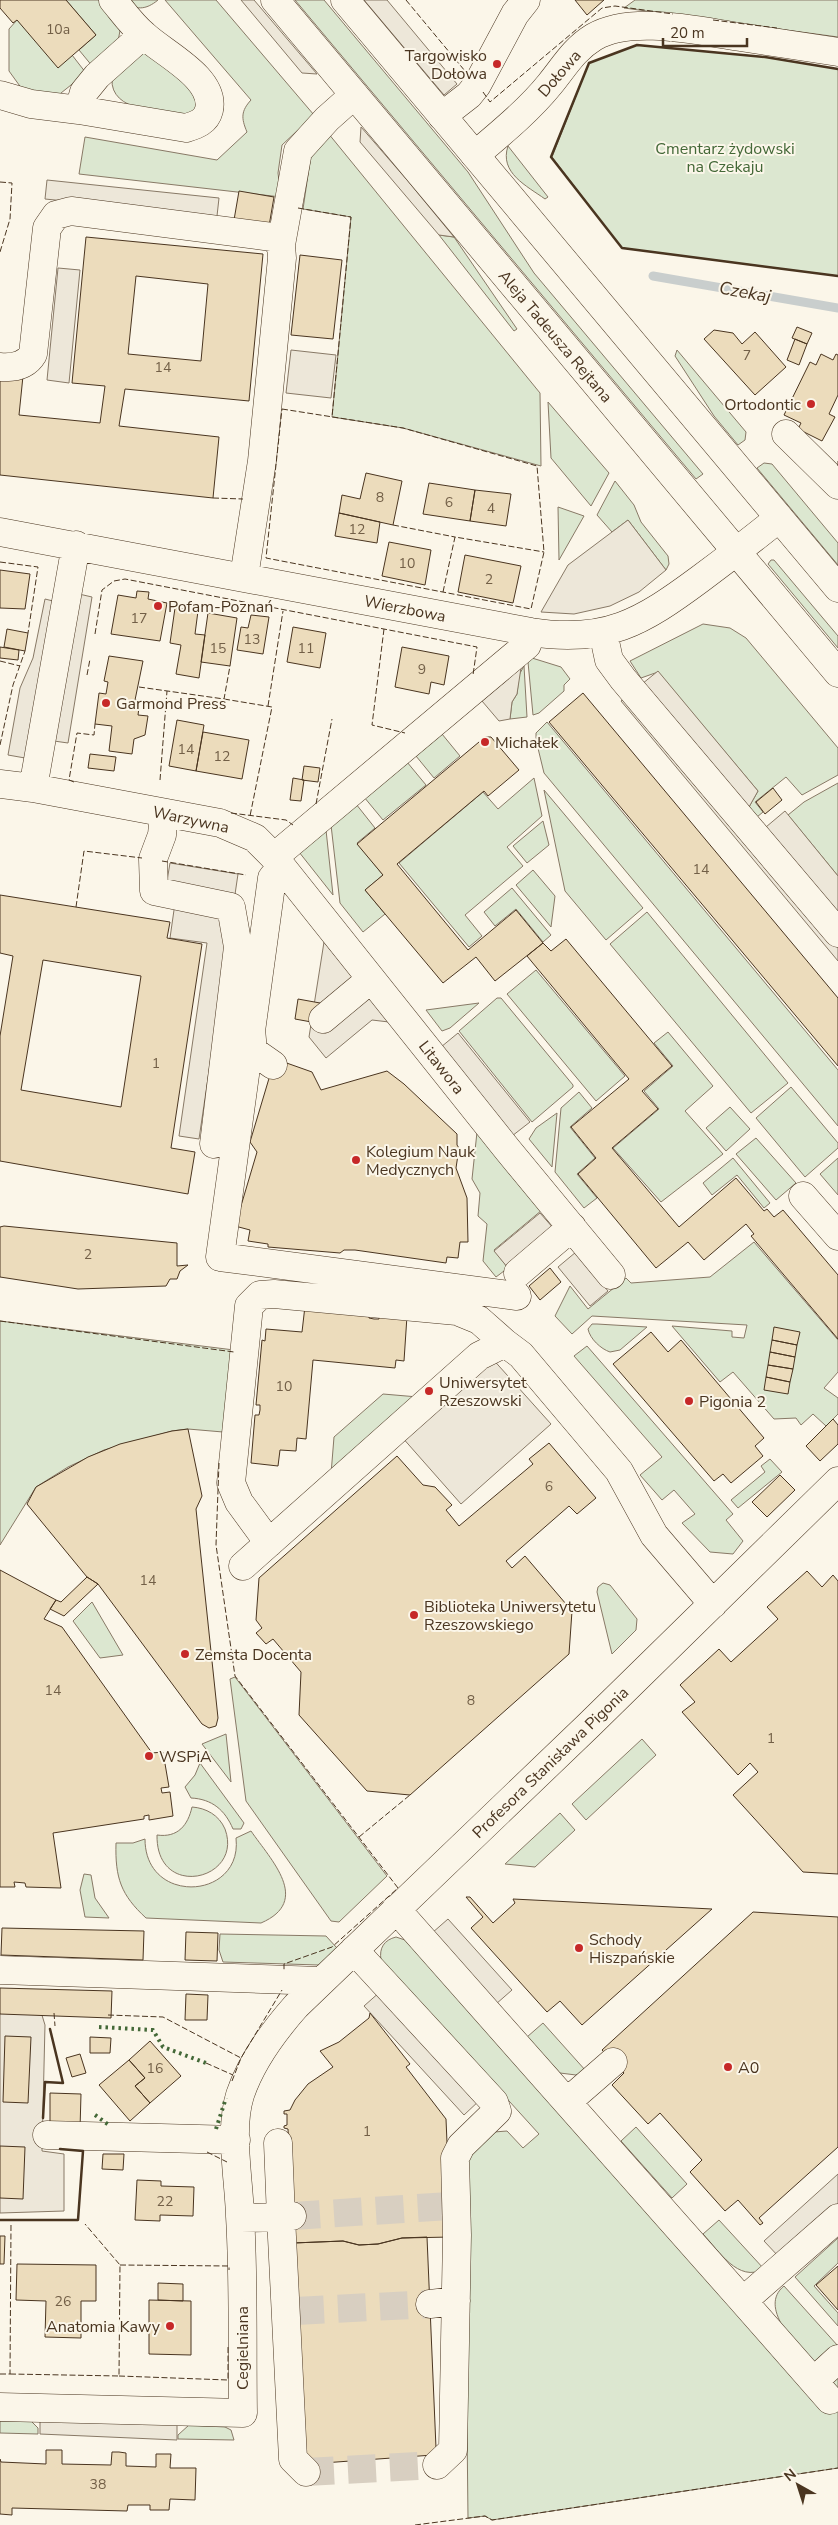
<svg xmlns="http://www.w3.org/2000/svg" width="838" height="2525" viewBox="0 0 838 2525" font-family="'Nunito Sans',sans-serif">
<style>
.green{fill:#dce7d0;stroke:#887966}
.parking{fill:#ede7d9;stroke:#887966}
.lines{fill:none;stroke-linecap:round;stroke-linejoin:round}
.stream{stroke:#c9cecd;stroke-width:9}
.building{fill:#ecdcbc;stroke:#4a3520;fill-rule:evenodd}
.minor-tunnel{stroke:#d8cfc1;stroke-width:28;stroke-dasharray:28 14;stroke-linecap:butt}
.minor-casing{stroke:#4a3520;stroke-width:29}
.major-casing{stroke:#4a3520;stroke-width:29}
.minor{stroke:#fbf6e9;stroke-width:28}
.major{stroke:#fbf6e9;stroke-width:28}
.hedge{stroke:#436837;stroke-width:4;stroke-dasharray:2.5 4;stroke-linecap:butt}
.fence{stroke:#4a3520;stroke-width:1;stroke-dasharray:6 2.5;stroke-linecap:butt}
.wall{stroke:#4a3520;stroke-width:2.5}
.poi-dot{fill:#c62828;stroke:#fbf6e9;stroke-width:2}
.labels{text-anchor:middle;stroke-width:4;stroke-linejoin:round;paint-order:stroke}
.number-label{font-size:14px;fill:#725f47}
.poi-label{font-size:16px;fill:#4a3520;stroke:#fbf6e9;text-anchor:start}
.street-label{font-size:16px;fill:#4a3520;stroke:#fbf6e9}
.park-label{font-size:16px;fill:#436837;stroke:#fbf6e9}
.water-label{font-size:18px;font-style:italic;fill:#4a3520;stroke:#fbf6e9}
</style>
<rect width="100%" height="100%" fill="#fbf6e9"/>
<path class="green" d="M66,0H106L121,25L117,47L93,67L79,50L96,35Z
M124,0H158C146,10 135,11 124,0Z
M165,0H216L314,115L282,145L278,173L281,197L79,174L85,137L217,160L247,132C241,118 241,111 251,100Z
M295,0H324L468,172L534,273L703,474L696,479Z
M635,0H838V37L624,8Z
M17,20L72,55L86,73L56,97L22,89L9,71V29Z
M637,45L765,57L838,69V276L622,248L552,157L589,63Z
M141,53H146L199,92L195,110L185,116C162,112 110,112 112,79Z
M328,133L540,393L541,466L403,428L332,417L351,217L303,209L312,148Z
M508,146L548,197L545,199C527,186 499,173 508,146Z
M439,235L454,237L517,329L514,331Z
M677,350L746,432L745,440L738,445L714,416L675,356Z
M548,402L609,473L591,506L551,458Z
M764,463L772,464L838,543V565L757,468Z
M615,481L634,505L641,522L668,556L669,564L666,570L628,520L612,532L597,515Z
M558,507L584,516L559,560Z
M771,560H774L838,636V648L768,564Z
M703,624L730,628L746,638L838,748V775L802,795L786,777L755,802L763,812L757,817L749,807L758,791L658,672L641,678L630,661Z
M532,658L561,667L570,679L564,685V691L539,713L533,715L528,662Z
M524,666L527,717L510,719L512,702L517,694L519,675Z
M547,722L838,1070V1126L544,773L536,740V733Z
M442,734L460,756L434,778L416,756Z
M407,762L426,785L383,820L364,797Z
M534,778L542,816L507,847L523,866L465,915L482,936L469,947L399,863L483,792L498,809Z
M838,783V876L788,815L804,802Z
M544,790L643,908L606,940L565,891Z
M356,804L375,828L357,843L383,875L365,890L385,914L363,932L340,903L331,825Z
M543,821L549,845L527,863L513,846Z
M326,830L333,895L299,852Z
M533,870L555,896L551,927L516,885Z
M512,888L551,935L543,942L516,909L495,926L484,912Z
M647,912L788,1083L751,1113L610,944Z
M536,970L625,1076L596,1101L507,994Z
M497,998H501L573,1085V1087L532,1122L459,1031Z
M479,1003L450,1028L442,1031L426,1010Z
M668,1032L713,1086L685,1111L723,1154L661,1202L613,1148L659,1109L644,1091L673,1066L654,1043Z
M791,1087L838,1143V1148L805,1177L756,1118Z
M579,1092L592,1108L570,1127L595,1158L577,1174L597,1198L584,1208L555,1172L561,1108Z
M730,1107L750,1129L726,1151L706,1128Z
M557,1113L552,1167L529,1139L536,1128Z
M477,1132L542,1210L494,1250L508,1268L496,1277L483,1261L487,1224L478,1216L480,1193L472,1179Z
M756,1138L796,1183L776,1200L736,1154Z
M733,1158L770,1203L764,1208L737,1175L712,1195L703,1183Z
M838,1158V1195L820,1174Z
M754,1242L838,1340V1372L824,1388L838,1398V1414L826,1426L813,1414L801,1425L796,1418L774,1419L733,1372L720,1382L672,1326L732,1331V1337L744,1338L747,1325L592,1316L572,1334L555,1316L570,1286L588,1309L626,1278L631,1283L710,1277Z
M0,1321L234,1350L223,1432L188,1429L172,1431L104,1450L68,1467L36,1487L0,1545Z
M592,1324H597L647,1327L620,1350L610,1352C601,1349 590,1339 588,1329Z
M587,1346L733,1514L726,1520L743,1541L733,1554L710,1552L682,1523L695,1514L674,1490L662,1500L640,1475L662,1457L574,1356Z
M383,1394L418,1397L331,1474L334,1437Z
M770,1459L782,1472L738,1508L731,1500L765,1472L761,1466Z
M603,1583L610,1585L637,1619L636,1630L612,1654L597,1592L598,1587Z
M92,1602L123,1655L100,1658L73,1621Z
M235,1677L387,1876L339,1922L331,1921L246,1801L230,1679Z
M226,1734L231,1782L202,1744Z
M642,1739L656,1755L586,1820L572,1804Z
M200,1763L244,1823L241,1829H233C225,1810 212,1799 191,1798L185,1787L195,1775Z
M192,1807C206,1808 219,1815 225,1829C244,1880 156,1901 157,1835C178,1838 188,1825 192,1807Z
M560,1813L575,1830L535,1867L505,1864Z
M251,1831C271,1860 312,1901 261,1923L146,1918C121,1895 115,1878 116,1843H133L145,1839C145,1906 243,1900 236,1838Z
M84,1874L91,1875L95,1898L109,1918L85,1917L80,1890Z
M220,1934L326,1936L337,1948L319,1965L223,1962L219,1950Z
M396,1937L405,1940L827,2408L831,2386L838,2369V2468L492,2520L485,2516L468,2518L465,2241L467,2159L494,2132L507,2131L523,2148L539,2134L381,1960C379,1948 384,1940 396,1937Z
M543,2023L586,2071L576,2075L560,2073L527,2037Z
M636,2127L687,2184L672,2198L621,2141Z
M719,2220L764,2269C738,2283 719,2251 703,2234Z
M838,2238V2263L814,2286L838,2313V2326L795,2277Z
M784,2286L838,2346L823,2361L810,2362C796,2344 758,2307 784,2286Z
M0,2421H31L38,2428V2434L0,2433Z
M189,2425L225,2427L231,2430L234,2440L178,2439V2435Z"/>
<path class="parking" d="M241,0H254L317,74L302,73Z
M364,0H387L457,84L444,95Z
M361,127L407,180L454,237L439,235L360,142Z
M47,180L219,198L217,216L45,199Z
M58,268L80,270L69,383L47,380Z
M291,350L336,355L331,398L286,393Z
M628,520L666,570L639,592L610,606L574,614L541,612L568,565Z
M79,594L92,597L68,743L54,741Z
M45,599L53,601L25,758L8,755L20,688L33,658Z
M521,668L517,694L512,702L510,719L499,721L482,701Z
M658,671L758,791L749,807L766,827L785,811L838,876V961L621,701Z
M170,863L238,874L199,1139L179,1136L207,943L170,938L177,889L166,887Z
M324,942L389,1022L372,1020L326,1058L309,1037Z
M458,1033L530,1122L512,1136L441,1047Z
M540,1213L554,1229L508,1268L494,1251Z
M576,1252L608,1291L590,1306L558,1267Z
M490,1356L551,1424L461,1504L401,1436Z
M448,1919L512,1990L496,2004L432,1933Z
M381,1991L481,2099L464,2115L364,2006Z
M0,2011L41,2012L45,2025L42,2151L64,2154V2211L0,2213Z
M838,2174V2205L780,2258L764,2241Z
M40,2418L177,2424V2440L40,2434Z"/>
<g class="lines">
<path class="stream" d="M653,276L838,308"/>
</g>
<path class="building" d="M0,0H66L96,35L58,68L17,20L13,23L0,8Z
M575,0H604L587,15Z
M239,191L274,197L269,226L234,220Z
M86,237L263,254L249,401L125,389L119,426L219,437L213,498L0,475V374L23,376L19,415L100,423L105,386L72,383ZM136,276L208,284L201,361L128,354Z
M300,255L342,260L333,339L291,335Z
M797,327L812,333L807,344L792,338Z
M714,330L733,333L742,344L755,332L786,367L755,395L704,339Z
M795,339L807,344L799,365L787,360Z
M821,354L833,360L836,354L838,355V395L829,414L835,417L822,441L798,429L801,423L784,415L810,362L816,365Z
M366,473L402,481L393,525L339,513L342,495L360,499Z
M429,483L475,490L470,521L423,514Z
M475,490L511,494L506,526L470,521Z
M339,513L380,522L377,543L335,536Z
M389,542L431,550L425,585L382,576Z
M465,555L521,566L513,603L458,592Z
M0,570L30,574L25,609L0,608Z
M137,591L149,592L148,599L167,603L160,641L111,634L118,595L136,598Z
M175,608L198,611L195,634L205,635L199,678L176,674L181,645L170,643Z
M208,613L237,618L230,666L201,662Z
M251,615L269,617L263,654L237,650L241,627L248,628Z
M293,627L326,633L320,668L287,662Z
M7,629L28,633L25,651L4,647Z
M0,647L19,650L18,660L0,658Z
M402,647L449,656L444,685L431,682L429,694L395,687Z
M109,656L143,661L135,700H140L138,715L148,716L145,735L134,739L132,754L109,751L112,726L95,724L99,693L106,694L108,682L104,681Z
M583,693L838,998V1066L549,722Z
M177,720L204,725L196,771L169,766Z
M203,732L249,740L242,779L196,771Z
M485,737H491L519,770L488,796L484,791L397,864L468,950L516,910L543,943L495,981L476,957L443,983L365,890L383,875L357,844Z
M90,754L116,757L114,771L88,768Z
M304,766L320,768L318,782L302,780Z
M293,778L304,780L301,801L290,800Z
M773,788L782,800L765,814L756,802Z
M0,895L170,922L167,938L202,944L171,1148L195,1152L188,1194L0,1161V1036L13,956L0,953ZM43,960L141,976L121,1107L21,1090Z
M566,939L672,1066L642,1091L658,1109L612,1148L679,1227L736,1178L764,1211L767,1209L774,1217L783,1210L838,1275V1339L751,1236L754,1234L746,1224L704,1260L688,1242L656,1268L578,1174L596,1158L571,1127L629,1079L527,956L543,943L551,951Z
M298,999L320,1003L317,1023L295,1019Z
M281,1061L312,1072L321,1090L387,1071L404,1084L457,1134V1145L459,1148L456,1168L467,1198L468,1242H460L458,1258L447,1257L446,1263L355,1250H344L340,1253L268,1247V1244L248,1241L250,1230L235,1226L257,1152L250,1142L273,1065Z
M4,1226L177,1243V1266L188,1265L180,1271L177,1279H170L166,1286L78,1289L0,1277V1227Z
M550,1268L561,1282L540,1300L529,1286Z
M305,1306L369,1312V1318L374,1319H379V1314L407,1316L404,1361L396,1360L395,1368L313,1360L306,1439L297,1438L296,1451L280,1450L278,1466L251,1463L255,1415H259L260,1410V1405H256L262,1340L265,1341L266,1329L302,1332Z
M774,1327L800,1332L797,1345L772,1340Z
M651,1332L668,1352L681,1340L764,1438L755,1446L763,1456L731,1483L723,1474L714,1481L613,1364Z
M772,1340L797,1345L795,1357L770,1352Z
M770,1352L795,1357L793,1369L768,1365Z
M768,1365L793,1369L790,1382L766,1377Z
M766,1377L790,1382L788,1394L764,1390Z
M833,1419L838,1425V1444L820,1461L806,1446Z
M188,1429L202,1496L196,1509L218,1718L216,1726L209,1728L202,1724L98,1584L87,1577L27,1504L36,1487L88,1457L120,1444L172,1431Z
M549,1443L596,1498L577,1514L569,1506L506,1561L512,1568L525,1556L572,1611L569,1654L410,1795L367,1791L299,1715L301,1672L273,1639L266,1644L256,1633L262,1628L256,1620L259,1578L397,1456L423,1485L435,1487L452,1505L446,1510L459,1526L533,1464L529,1459Z
M780,1475L795,1490L767,1517L752,1502Z
M0,1570L56,1600L44,1619L62,1627L152,1753L163,1752L169,1787L161,1788L162,1793L170,1792L173,1816L149,1820V1815L144,1816V1819L53,1833L61,1888L26,1887L25,1883L14,1882L15,1887H0Z
M807,1571L822,1587L833,1575L838,1581V1874L803,1872L733,1795L758,1772L750,1763L738,1775L682,1712L695,1702L680,1685L719,1649L731,1662L778,1619L767,1607Z
M87,1577L98,1584L64,1616L50,1609L56,1600L61,1602Z
M466,1897H470L493,1923L515,1903L513,1899L712,1909L582,2025L560,2001L547,2012L471,1928L483,1917Z
M753,1912L838,1917V2147L759,2218L763,2223L760,2225L738,2200L725,2211L690,2172L702,2160L660,2113L648,2124L612,2085L624,2073L602,2050Z
M2,1928L144,1931L143,1960L1,1955Z
M186,1932L218,1933L217,1961L185,1960Z
M0,1988L112,1991L111,2018L0,2014Z
M186,1994L208,1995L207,2020H185Z
M370,2013L410,2064L406,2067L446,2119L451,2237L402,2238L378,2244L359,2245L343,2241L293,2243L288,2129L284,2128V2126L287,2125V2114H284V2111L290,2110L295,2100L308,2084L333,2067L320,2051L339,2042L369,2018Z
M5,2036L31,2037L28,2103L3,2102Z
M90,2037L111,2038L110,2053H90Z
M150,2041L181,2076L150,2103L135,2086L145,2078L129,2060Z
M80,2054L86,2073L72,2077L66,2058Z
M129,2060L145,2078L135,2086L150,2103L130,2121L99,2085Z
M50,2093L81,2094L80,2129H50Z
M0,2146L25,2147L23,2199L0,2198Z
M103,2154H124L123,2170L102,2169Z
M137,2180L161,2181V2186L194,2187L193,2216L160,2215V2221L135,2220Z
M0,2236H5L4,2264H0Z
M427,2237L436,2448L433,2455L309,2464L302,2457L293,2243L343,2241L359,2245L378,2244L402,2238Z
M17,2264L96,2265V2301H81V2338L45,2337L46,2301L16,2300Z
M838,2266V2310L816,2285Z
M158,2283L183,2284V2301L158,2300Z
M149,2300L191,2301V2355L149,2354Z
M46,2450H62V2464L111,2465L112,2452H119L126,2453V2466L156,2467V2454H171L170,2468H196L195,2500L170,2499L169,2510H150V2505H128L127,2511L12,2508V2515L0,2514V2459L1,2462L46,2464Z"/>
<g class="lines">
<path class="minor-tunnel" d="M292,2216L450,2206
M296,2311L430,2304
M306,2472L437,2465"/>
<g class="minor-casing">
<path id="minor" d="M0,95L31,104L79,110L186,128C196,125 206,122 209,110C216,78 164,54 144,35C132,25 123,12 113,0
M79,110L84,92L97,76L143,35
M442,116L469,95L477,85L515,14L526,0
M475,155C501,133 529,110 550,84C564,67 574,49 594,37C632,15 698,31 740,37C773,42 805,47 838,52
M281,245L298,151L327,119L354,95
M0,367C13,368 26,366 33,354L47,228L56,215L71,211L272,237L281,245L282,258L262,461L244,577
M786,434L838,485
M0,532L531,632C606,644 642,622 700,579C727,559 753,539 779,518
M603,632L609,660L623,679L838,933
M0,784L33,788L220,823L255,838L274,857L507,1149L611,1275
M33,788L76,545
M164,813L162,835L153,859L154,891L231,907L238,947L214,1144
M274,857L527,645L531,632
M282,867L272,878L220,1257L517,1296
M323,1019L371,979
M251,1029L253,1051L273,1065
M803,1196L838,1236
M518,1273L572,1227
M269,1543L239,1502L231,1483L249,1306L260,1295L274,1294L457,1311L479,1320L505,1343
M243,1566L479,1356L505,1343L521,1355L619,1471L654,1535L713,1604
M396,1909L743,2301L838,2218
M354,1950L494,2102L497,2111L461,2146L455,2158L457,2235L453,2450L437,2465
M0,1970L321,1981
M567,2102L613,2062
M47,2135L236,2140
M292,2216L281,2217L293,2459L306,2472
M241,2218L281,2217L278,2143
M743,2301L830,2400
M430,2304L456,2301
M814,2381L838,2359
M0,2407L243,2413C242,2348 244,2282 240,2216C239,2180 229,2130 240,2095C251,2062 273,2032 296,2006L589,1725L838,1481"/>
</g>
<g class="major-casing">
<path id="major" d="M275,0L838,673
M345,0L838,588"/>
</g>
<use href="#minor" class="minor"/>
<use href="#major" class="major"/>
<path class="hedge" d="M99,2027L153,2030L163,2047L206,2063
M95,2115L109,2125
M216,2129L226,2098"/>
<path class="fence" d="M406,0L470,77
M713,20L777,28
M483,92L490,102L602,8L615,6L673,14
M0,182L12,183L10,219L0,252
M298,208L351,217L332,417
M282,409L403,428L537,466L544,552L531,609L266,558Z
M838,461V466
M213,498L243,499
M393,525L455,537
M0,562L38,567L28,633
M443,592L455,537L544,552
M384,629L372,725L405,733
M95,634L102,590L114,581L125,579L477,647L473,675
M0,661L20,666
M87,675L90,659
M139,687L224,699L230,666
M224,699L272,707L250,816
M268,706L283,611
M0,745L13,685L25,651
M160,780L167,691
M74,782L69,780L77,733L94,735L95,724
M316,804L332,719
M231,813L286,820L293,825
M162,861L246,875
M76,907L84,851L142,858
M0,1321L234,1352
M219,1463L216,1545L235,1676L398,1888L332,1947L284,1964V1970
M359,1837L410,1795
M54,2013L55,2026
M108,2015L163,2017L241,2058L282,1990
M206,2063L233,2075
M232,2081L241,2058
M207,2152L227,2162
M120,2265L229,2266V2270
M0,2374H10L11,2225
M10,2374L119,2376L120,2265L85,2224
M119,2376L228,2380V2345
M415,2525L485,2516L492,2520L838,2468"/>
<path class="wall" d="M838,69L765,57L637,45L589,63L551,157L622,248L838,276
M43,2118L45,2082L63,2083L50,2029
M0,2220H78L83,2151L60,2149"/>
</g>
<g class="poi-dot">
<circle cx="497" cy="64" r="5"/>
<circle cx="811" cy="404" r="5"/>
<circle cx="158" cy="606" r="5"/>
<circle cx="106" cy="703" r="5"/>
<circle cx="485" cy="742" r="5"/>
<circle cx="356" cy="1160" r="5"/>
<circle cx="429" cy="1391" r="5"/>
<circle cx="689" cy="1401" r="5"/>
<circle cx="414" cy="1615" r="5"/>
<circle cx="185" cy="1654" r="5"/>
<circle cx="149" cy="1756" r="5"/>
<circle cx="579" cy="1948" r="5"/>
<circle cx="728" cy="2067" r="5"/>
<circle cx="170" cy="2326" r="5"/>
</g>
<g class="labels">
<g class="number-label">
<text x="58" y="34">10a</text>
<text x="747" y="360">7</text>
<text x="163" y="372">14</text>
<text x="380" y="502">8</text>
<text x="449" y="507">6</text>
<text x="491" y="513">4</text>
<text x="357" y="534">12</text>
<text x="407" y="568">10</text>
<text x="489" y="584">2</text>
<text x="139" y="623">17</text>
<text x="252" y="644">13</text>
<text x="218" y="653">15</text>
<text x="306" y="653">11</text>
<text x="422" y="674">9</text>
<text x="186" y="754">14</text>
<text x="222" y="761">12</text>
<text x="701" y="874">14</text>
<text x="156" y="1068">1</text>
<text x="88" y="1259">2</text>
<text x="284" y="1391">10</text>
<text x="549" y="1491">6</text>
<text x="148" y="1585">14</text>
<text x="53" y="1695">14</text>
<text x="471" y="1705">8</text>
<text x="771" y="1743">1</text>
<text x="155" y="2073">16</text>
<text x="367" y="2136">1</text>
<text x="165" y="2206">22</text>
<text x="63" y="2306">26</text>
<text x="98" y="2489">38</text>
</g>
<g class="poi-label">
<text x="487" y="61" text-anchor="end">Targowisko<tspan x="487" dy="18">Dołowa</tspan></text>
<text x="801" y="410" text-anchor="end">Ortodontic</text>
<text x="168" y="612">Pofam-Poznań</text>
<text x="116" y="709">Garmond Press</text>
<text x="495" y="748">Michałek</text>
<text x="366" y="1157">Kolegium Nauk<tspan x="366" dy="18">Medycznych</tspan></text>
<text x="439" y="1388">Uniwersytet<tspan x="439" dy="18">Rzeszowski</tspan></text>
<text x="699" y="1407">Pigonia 2</text>
<text x="424" y="1612">Biblioteka Uniwersytetu<tspan x="424" dy="18">Rzeszowskiego</tspan></text>
<text x="195" y="1660">Zemsta Docenta</text>
<text x="159" y="1762">WSPiA</text>
<text x="589" y="1945">Schody<tspan x="589" dy="18">Hiszpańskie</tspan></text>
<text x="738" y="2073">A0</text>
<text x="160" y="2332" text-anchor="end">Anatomia Kawy</text>
</g>
<g class="street-label">
<text transform="translate(559 73) rotate(-49)" y="6">Dołowa</text>
<text transform="translate(556 336) rotate(50)" y="6">Aleja Tadeusza Rejtana</text>
<text transform="translate(405 608) rotate(11)" y="6">Wierzbowa</text>
<text transform="translate(191 819) rotate(12)" y="6">Warzywna</text>
<text transform="translate(442 1067) rotate(52)" y="6">Litawora</text>
<text transform="translate(550 1762) rotate(-44)" y="6">Profesora Stanisława Pigonia</text>
<text transform="translate(242 2348) rotate(-90)" y="6">Cegielniana</text>
</g>
<g class="park-label">
<text x="725" y="154">Cmentarz żydowski<tspan x="725" dy="18">na Czekaju</tspan></text>
</g>
<g class="water-label">
<text transform="translate(745 292) rotate(10)" y="6">Czekaj</text>
</g>
</g>
<g transform="translate(798 2485) rotate(321)" stroke="#fbf6e9" stroke-width="4" paint-order="stroke">
<path d="M0-4L9 19L0 12L-9 19Z" fill="#4a3520"/>
<text y="-8" font-size="14" font-weight="bold" text-anchor="middle" fill="#4a3520">N</text>
</g>
<path d="M663 38v8h84v-8" fill="none" stroke="#4a3520" stroke-width="2.5"/>
<text x="670" y="38" font-size="15" fill="#4a3520" stroke="#fbf6e9" stroke-width="4" paint-order="stroke">20 m</text>
</svg>
